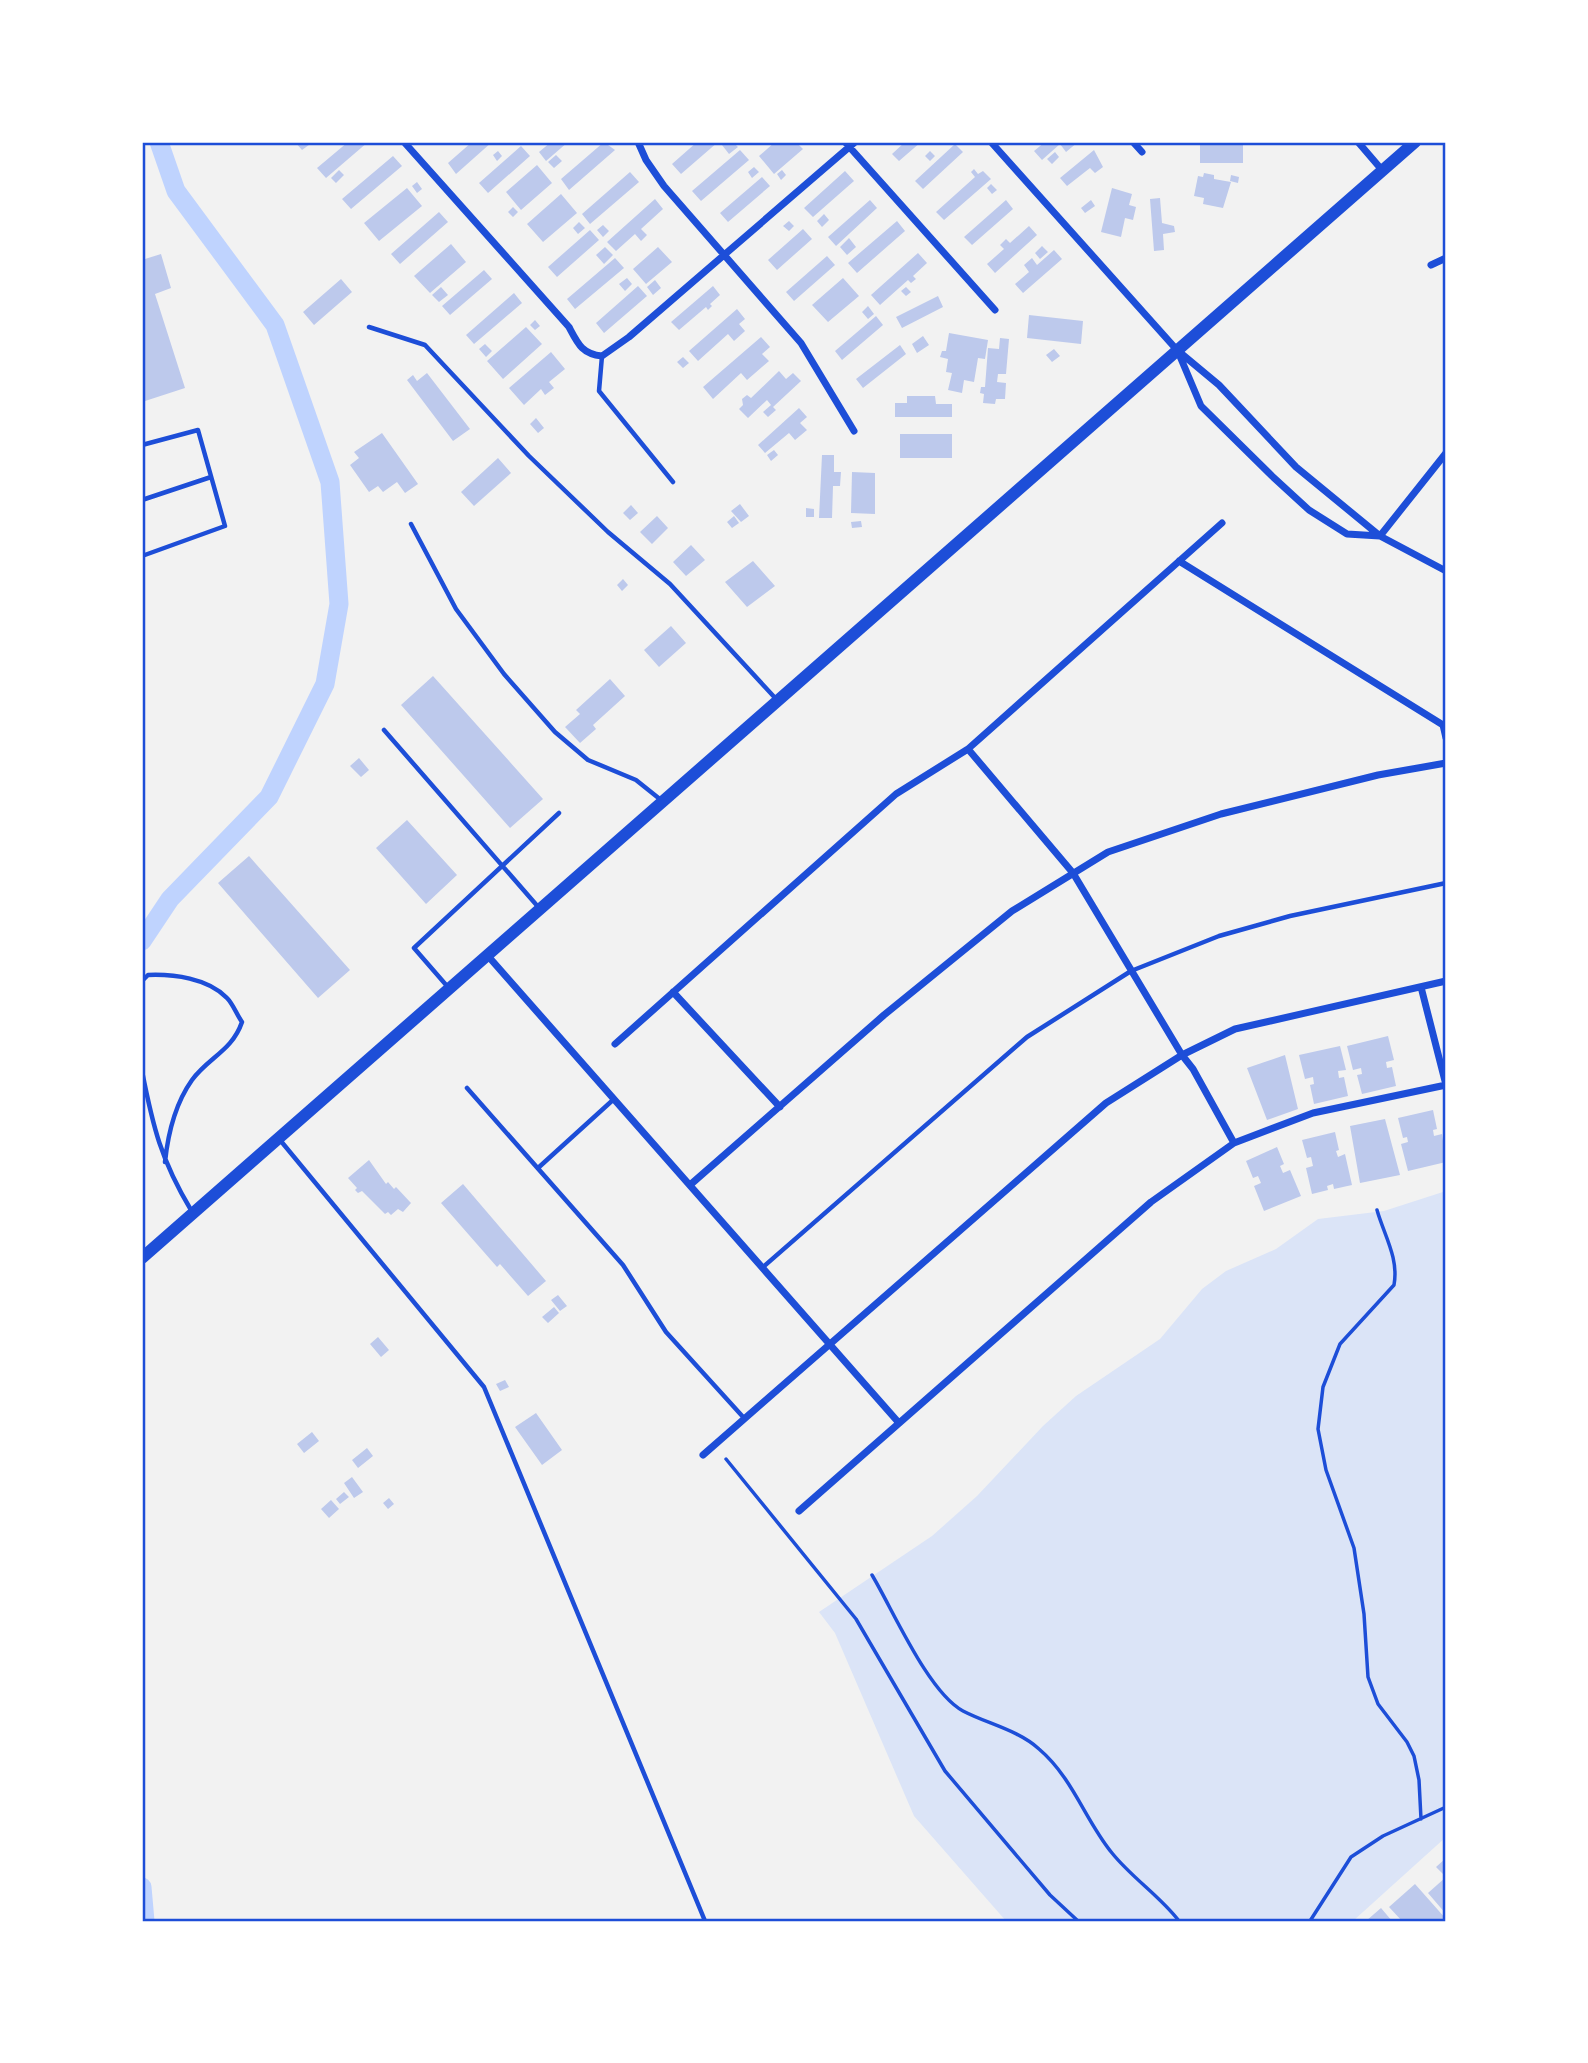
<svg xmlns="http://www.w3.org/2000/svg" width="1588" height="2063" viewBox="0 0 1588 2063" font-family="Poppins,sans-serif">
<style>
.green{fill:#dbe4f7}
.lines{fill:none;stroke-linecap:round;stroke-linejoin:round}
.canal{stroke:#bfd3fe;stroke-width:19}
.building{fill:#bdc9ec}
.path{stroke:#1d4ed8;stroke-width:3.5}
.service{stroke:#1d4ed8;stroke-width:4.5}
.minor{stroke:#1d4ed8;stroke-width:7}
.secondary{stroke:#1d4ed8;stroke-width:12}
.neatline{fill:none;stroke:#1d4ed8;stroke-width:2.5}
</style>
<rect width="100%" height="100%" fill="#f2f2f2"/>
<path class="green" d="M1446,1191V1837L1353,1921H1006L914,1816L835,1633L819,1612L932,1536L977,1496L1043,1426L1076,1396L1160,1339L1202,1289L1226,1271L1276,1249L1318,1219L1384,1211Z"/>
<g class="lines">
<path class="canal" d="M142,941L170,899L269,797L325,684L339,604L330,482L275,325L176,191L159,142
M142,1887L145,1921"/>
</g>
<path class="building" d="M295,142H313L302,150Z
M348,142H368L326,178L317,168Z
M472,142H492L456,174L448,163Z
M551,142H568L546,161L539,152Z
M604,142L615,150L569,190L561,179Z
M697,142H718L681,174L672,164Z
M726,142H733L738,147L729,154L722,145Z
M775,142H796L803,149L774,174L759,156Z
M905,142H921L899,161L892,154Z
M1045,142H1078L1066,152L1060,144L1042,160L1034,151Z
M1200,142H1243V163H1200Z
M955,144L963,152L923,189L915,181Z
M521,146L530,156L488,193L479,183Z
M740,150L749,160L701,201L692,191Z
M1094,150L1103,167L1095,173L1090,168L1067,186L1060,178Z
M498,151L502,156L497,161L493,155Z
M930,151L935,156L930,161L925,156Z
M1055,152L1059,157L1052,164L1047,159Z
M556,155L562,161L554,168L548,162Z
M393,156L402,166L351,209L342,199Z
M537,165L552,183L521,210L506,192Z
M754,167L759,172L752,178L748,172Z
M974,169L978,174L983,171L991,179L944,220L936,212L975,177L971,172Z
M339,170L344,175L336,183L331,178Z
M782,170L786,175L781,180L777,174Z
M845,171L854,181L813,217L804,208Z
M630,172L639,182L590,224L582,214Z
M1204,173L1214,175V179L1231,182L1223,208L1203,204L1204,198L1194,196L1198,176L1203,177Z
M1231,175L1239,177L1238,183L1230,181Z
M762,177L770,186L728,222L720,213Z
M417,182L422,189L417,193L412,186Z
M991,184L997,190L992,194L987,188Z
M407,188L422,206L379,241L364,223Z
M1112,188L1132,194L1129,205L1136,207L1133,220L1125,218L1121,237L1101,232Z
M561,194L577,213L543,242L527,224Z
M1160,198L1162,223L1174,226L1175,232L1163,234L1164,250L1154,251L1150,199Z
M655,199L663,209L641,229L647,235L641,241L635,234L616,251L607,242Z
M870,200L877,208L836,246L828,237Z
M1006,200L1013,209L972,245L964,237Z
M1091,200L1095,206L1085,213L1081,208Z
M513,207L518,212L513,217L508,212Z
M439,212L448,222L400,264L391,254Z
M824,214L829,220L822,227L817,221Z
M789,221L794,226L789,231L783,226Z
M897,221L905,231L857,273L848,263Z
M579,222L585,228L578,234L573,228Z
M603,225L609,231L603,237L597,230Z
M1029,226L1037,235L995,273L987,264L1004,249L1000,245L1006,239L1010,243Z
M803,229L812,239L777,270L768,260Z
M590,230L599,240L557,277L548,267Z
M849,238L856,247L847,255L840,247Z
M451,244L466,262L430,293L414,276Z
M1042,246L1048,252L1040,259L1035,253Z
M605,247L613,255L604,264L596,255Z
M658,247L672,262L646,284L633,269Z
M142,250L145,259L161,254L171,288L155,294L185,388L142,402Z
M1054,250L1062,259L1023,293L1015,284L1029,272L1024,265L1032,258L1037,265Z
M918,253L927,263L913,276L916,279L911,283L908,280L880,305L871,295Z
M827,256L835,265L794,301L786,292Z
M615,258L624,268L575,309L567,299Z
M484,270L492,279L450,315L442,306Z
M627,278L632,284L625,291L619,284Z
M843,278L859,296L828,322L812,305Z
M341,279L352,292L314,325L303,312Z
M655,280L661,288L653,295L647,287Z
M638,286L647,296L604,333L596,323Z
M713,286L720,295L710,304L712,306L708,310L706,307L679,330L671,322Z
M441,287L448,295L439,302L432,295Z
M906,287L911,292L906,296L901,291Z
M514,293L522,303L474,344L466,335Z
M938,296L943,307L902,328L896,317Z
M868,306L874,314L868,319L862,312Z
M737,309L745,319L739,324L745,331L734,341L728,334L698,361L689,351Z
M1029,315L1083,321L1081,344L1027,338Z
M876,316L883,325L842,360L835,351Z
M535,320L540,326L535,330L530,325Z
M526,327L542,344L503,379L487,361Z
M949,333L988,340L985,359L978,358L974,382L964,380L962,393L948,390L952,373L946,372L948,359L940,357L942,351H946Z
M923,336L929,345L917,353L912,344Z
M761,337L770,347L762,354L769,361L747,380L741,373L713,399L703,387Z
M1000,338L1009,339L1006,374H998L997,382L1006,383L1005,399H996L995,404L983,403L984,394L980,393L981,387H985L988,348L999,349Z
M485,344L492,351L486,357L479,349Z
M900,345L906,354L863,388L856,379Z
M1054,349L1060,356L1052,362L1046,355Z
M551,352L565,369L549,382L554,388L545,395L541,389L524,405L509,388Z
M683,357L689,363L683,368L677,362Z
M779,371L786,379L793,373L801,381L773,407L776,410L768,417L763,412L771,405L767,400L748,418L739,409L743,405L742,399L747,395L751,398Z
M427,373L470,429L453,441L407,380L413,375L417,381Z
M907,396H935L936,404H952V417H895V403H907Z
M799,408L807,417L800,423L807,430L795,440L789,433L765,453L758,445Z
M536,418L544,428L538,433L530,424Z
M382,433L418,484L405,493L397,482L383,492L378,486L369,492L350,465L359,458L354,452Z
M900,434H952V458H900Z
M774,450L778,455L771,461L767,455Z
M822,455H834V472H841L840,486H833L832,518H819Z
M498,458L511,473L474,506L461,492Z
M852,472L875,473V514L851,513Z
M740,504L749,516L741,522L731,511Z
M631,505L638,513L630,520L623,513Z
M806,508L814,509V517H806Z
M657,516L668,528L652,544L640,532Z
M734,516L739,523L732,528L727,522Z
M861,521L862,527L852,528L851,522Z
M691,545L705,560L686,576L673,562Z
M753,561L775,586L747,607L725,582Z
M623,579L628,585L622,591L617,585Z
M671,626L686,643L659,667L644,650Z
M433,676L543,799L510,828L401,705Z
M610,679L625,696L593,725L596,729L580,743L565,727L580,714L576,710Z
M359,758L369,770L361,777L350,766Z
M407,820L457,875L426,904L376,848Z
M249,856L350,970L318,998L218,883Z
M1388,1036L1394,1060L1386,1062L1387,1068L1392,1067L1396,1086L1362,1094L1357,1075L1362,1074L1361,1068L1353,1070L1347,1046Z
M1340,1046L1346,1070L1338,1071L1339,1078L1344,1077L1348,1096L1314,1104L1310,1085L1314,1084L1313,1077L1305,1079L1299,1055Z
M1285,1055L1298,1109L1267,1120L1247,1068Z
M1433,1110L1437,1129L1433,1130L1434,1136L1442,1134L1446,1162L1408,1171L1401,1144L1408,1142L1407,1137L1403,1138L1398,1118Z
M1385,1119L1400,1175L1360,1183L1350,1126Z
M1335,1132L1339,1150L1336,1151L1338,1157L1345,1154L1352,1185L1334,1189L1333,1184L1327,1186L1328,1190L1312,1194L1306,1168L1313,1166L1311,1157L1307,1158L1302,1140Z
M1277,1147L1284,1164L1280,1166L1283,1173L1290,1170L1301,1196L1264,1211L1254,1186L1261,1183L1258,1176L1253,1178L1246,1161Z
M369,1160L386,1184L388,1182L394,1189L396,1187L411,1203L403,1212L398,1209L391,1215L388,1212L385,1214L362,1191L358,1193L355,1190L357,1188L348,1178Z
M463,1184L546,1281L528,1296L500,1264L497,1267L441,1203Z
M558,1295L567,1306L560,1311L551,1300Z
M554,1307L559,1313L548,1323L542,1317Z
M378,1337L389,1350L381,1357L370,1344Z
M505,1380L509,1387L500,1391L496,1384Z
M536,1413L562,1450L542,1465L515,1427Z
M312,1432L319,1441L304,1453L297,1444Z
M367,1448L373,1456L358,1468L352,1460Z
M352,1477L363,1492L354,1498L344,1483Z
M344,1492L349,1497L340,1504L336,1499Z
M389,1498L394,1504L388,1509L383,1503Z
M331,1500L339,1509L329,1518L321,1509Z
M1446,1858V1914L1428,1893L1446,1877L1436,1867Z
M1415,1884L1446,1919V1921H1402L1389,1907Z
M1381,1908L1392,1921H1366Z"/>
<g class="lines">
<path class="path" d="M1377,1210C1384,1235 1399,1258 1394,1285L1340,1344L1323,1387L1318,1429L1326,1470L1354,1548L1364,1614L1368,1677L1378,1704L1407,1742L1414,1756L1419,1780L1421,1819
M726,1459L856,1619L945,1771L1050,1895L1078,1921
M872,1575C893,1610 928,1692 963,1711C988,1724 1018,1730 1039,1749C1073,1778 1085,1820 1112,1853C1132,1878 1160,1896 1179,1921
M1310,1921L1351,1857L1383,1836L1446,1807"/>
<path class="service" d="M369,327L425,345L529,456L608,532L670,584L777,700
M602,356L599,391L673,482
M142,445L198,430L225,526L142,556
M142,500L211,477
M411,524L456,609L504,674L555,732L588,760L636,780L661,800
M384,730L540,909
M142,981L148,975C173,974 208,978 227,998C233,1004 237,1015 242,1022C232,1051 209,1057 192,1080C175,1104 168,1133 165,1162
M447,986L414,948L559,813
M142,1071C153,1127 161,1160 191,1210
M467,1088L623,1265L666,1332L744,1418
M280,1140L484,1387L705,1921
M538,1168L614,1099
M763,1267L1027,1037L1131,971L1219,936L1290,916L1446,883"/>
<path class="minor" d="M404,142L569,327C578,344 582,354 602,356L629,337L855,142
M638,142L646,160L664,186L801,343L854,431
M845,142L995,310
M991,142L1177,350L1219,385L1296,467L1380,536L1446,571
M1133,142L1142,152
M1358,142L1382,170
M1431,265L1446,258
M1179,354L1201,406L1272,476L1309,510L1347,534L1380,536
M1380,536L1446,453
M1179,561L1443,725L1446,738
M968,749L1073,873L1182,1055L1193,1069L1234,1143
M488,956L899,1423
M1421,987L1446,1085
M673,992L780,1107
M615,1044L896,794L968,749L1222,523
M690,1185L884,1015L1012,911L1108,852L1221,814L1378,775L1446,763
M703,1455L1106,1103L1182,1055L1235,1029L1446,981
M799,1511L1151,1202L1234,1143L1313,1113L1446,1085"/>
<path class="secondary" d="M142,1258L1415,142"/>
</g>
<rect width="1588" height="2063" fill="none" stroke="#ffffff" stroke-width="287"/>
<rect x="144" y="144" width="1300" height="1776" class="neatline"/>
</svg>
